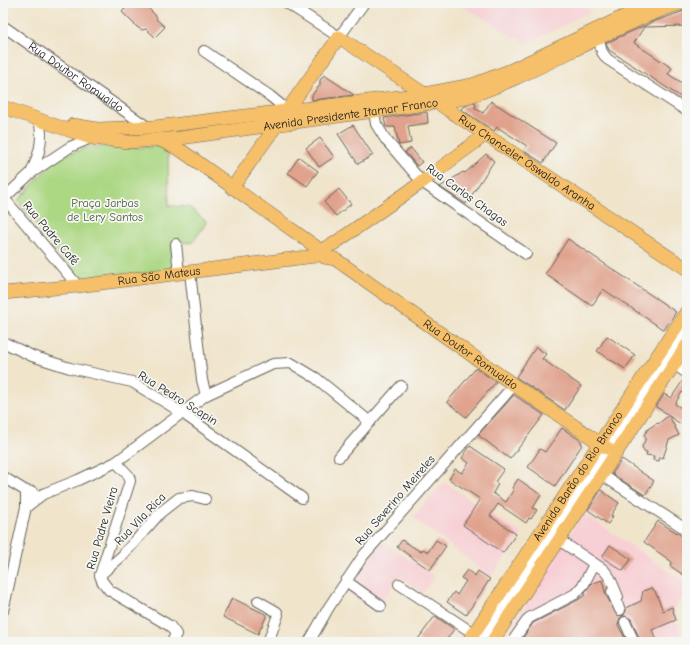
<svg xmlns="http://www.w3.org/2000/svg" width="690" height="645" viewBox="0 0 690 645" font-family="'Comic Neue',sans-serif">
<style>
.built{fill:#f7cfd4}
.green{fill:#acd783;stroke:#647a50}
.building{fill:#e0a28d}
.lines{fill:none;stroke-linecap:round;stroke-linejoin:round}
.minor-casing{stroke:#666259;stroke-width:12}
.major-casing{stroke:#666259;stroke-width:14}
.minor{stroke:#fff;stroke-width:10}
.major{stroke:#f6c06b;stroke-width:13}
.labels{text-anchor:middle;stroke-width:3.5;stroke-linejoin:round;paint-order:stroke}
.street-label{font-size:12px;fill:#1c1c1c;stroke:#f6f6f2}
.park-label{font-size:12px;fill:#4e5d40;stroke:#f6f6f2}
</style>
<rect width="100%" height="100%" fill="#f6f6f2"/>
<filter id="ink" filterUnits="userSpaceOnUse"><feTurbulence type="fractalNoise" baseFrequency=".025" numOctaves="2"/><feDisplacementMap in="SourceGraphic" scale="8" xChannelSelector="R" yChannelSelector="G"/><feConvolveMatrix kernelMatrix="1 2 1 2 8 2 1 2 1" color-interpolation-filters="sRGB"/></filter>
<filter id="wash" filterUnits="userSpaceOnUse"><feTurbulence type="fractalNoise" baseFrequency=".012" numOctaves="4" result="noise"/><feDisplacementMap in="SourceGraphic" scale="16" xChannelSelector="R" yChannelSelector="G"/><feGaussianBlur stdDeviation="0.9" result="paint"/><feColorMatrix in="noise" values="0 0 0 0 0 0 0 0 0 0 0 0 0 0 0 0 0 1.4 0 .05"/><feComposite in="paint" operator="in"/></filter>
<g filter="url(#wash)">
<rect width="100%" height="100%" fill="#f0e4cb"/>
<path class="built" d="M457,3H578L591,11L527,44Z
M444,482L522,534L491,577L413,517Z
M583,513L687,584V593L683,594L674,611L683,642H503Z
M382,542L435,576L423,593L399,576L381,603L370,596L364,605L347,592Z"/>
<path class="green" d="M91,146L127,148L161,146L168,154L169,206L189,207L207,222L192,243L172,241L174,271L80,281L18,201L51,164L60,157Z"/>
<g id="blocks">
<path class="building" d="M118,3H141L145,5L157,17L156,19L165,27L155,37L146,29L142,30L137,27L122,12L125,9Z
M687,10V26L644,27L634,43L672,68L668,74L687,86V101L609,50L606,43L655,21Z
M324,75L354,95L312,100V95L320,85V80Z
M491,101L556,143L543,163L524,151L527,146L497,127L494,131L461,109L463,107L476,102L475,108L483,113Z
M427,112L428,123L408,126L411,143L399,145L395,127H386L384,118Z
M353,125L373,155L358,164L338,134Z
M320,138L334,157L319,167L306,148Z
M411,148L422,162L417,166L405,152Z
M486,154L494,161L466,204L440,187L463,172L465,173Z
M299,157L318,171L307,186L288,173Z
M339,189L351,204L336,216L324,202Z
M568,239L676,312L664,330L603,289L592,306L545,274Z
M607,336L635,355L625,369L597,351Z
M536,347L546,354L542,359L581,386L565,410L516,377Z
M476,368L496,382L466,417L447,402Z
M684,379H687V395L682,392L675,404L687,412V428L669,416L679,435L669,440L663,458L660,457L659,461L653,460L654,456L646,455L647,452L644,451L642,447L646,438L644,435L648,429L657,423L658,424L669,415L656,407L664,394L671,398Z
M514,395L544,415L510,459L478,435Z
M562,428L581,441L582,445L555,486L528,467L540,449L545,452Z
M470,446L504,469L495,482L498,484L493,493L506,502L514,489L512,488L518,479L541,495L533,508L537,510L531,519L529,518L526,523L498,504L490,516L516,534L503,553L463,525L480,499L449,479L455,469L462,473L469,463L462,458Z
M622,459L654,481L645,495L612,474Z
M601,490L619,503L611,515L613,516L608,524L588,510Z
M658,521L687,539V577L670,566L672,562L644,542Z
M402,540L421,552L423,549L428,552L436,540L446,546L430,570L397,547Z
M610,545L631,559L623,571L602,557Z
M467,570L475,576L478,571L490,579L466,615L447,602L454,592L457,595L466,581L461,578Z
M602,580L606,595L617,615L623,616L626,611V608L641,601L643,591L651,588L655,591L663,611L672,607L676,620L652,630L658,642H641L631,619L625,616L620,618L618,625L627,642H520L533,623L578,600L585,595V592L591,584Z
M232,598L267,615L258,634L223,617Z
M435,616L454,629L445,642H422L418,639Z"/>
</g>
</g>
<g filter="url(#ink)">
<use href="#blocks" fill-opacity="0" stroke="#666259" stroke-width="1"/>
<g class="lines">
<g class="minor-casing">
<g id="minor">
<path d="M287,3L339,37L364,3"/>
<path id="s1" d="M3,26L149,128"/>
<path d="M598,38L602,52L607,59L687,111"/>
<path d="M204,51L270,96L287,110"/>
<path d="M374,111L376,124L386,140L422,182L526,254"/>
<path d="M31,173C39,155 44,140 39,120"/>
<path d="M3,197L78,286"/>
<path d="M3,199L31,173L70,147L91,138"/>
<path d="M176,244L179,273"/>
<path d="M190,272L202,380L206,395"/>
<path d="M3,342L32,356L70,368L132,382L181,412L302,498"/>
<path d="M669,361L687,373"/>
<path d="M339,457L401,386"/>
<path d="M116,462L129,476L130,481L100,575L102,581L109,590L170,626L176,634L172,642"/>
<path d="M602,475L687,530"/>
<path d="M3,477L26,491L33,492"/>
<path d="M26,507L43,494L78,480L116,462L206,395L273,364L291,363L316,378L370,422"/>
<path d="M553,536L604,570L610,578L618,597"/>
<path d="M100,575L122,556L161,512L179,498L193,496L205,499"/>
<path d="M346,581L381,606"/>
<path d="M399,584L479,637"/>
<path d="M612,592L620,610"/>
<path d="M258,601L277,612L278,615L268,642"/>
<path d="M3,611L26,507V491"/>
<path d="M625,622L634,642"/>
<path d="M309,642L329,607L363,556L514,385"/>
<path d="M481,642L687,329"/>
<path d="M512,642L529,618L575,594L584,584L594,564"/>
</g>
</g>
<g class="major-casing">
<g id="major">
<path id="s2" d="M3,107L91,138L129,142L180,138L461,99C517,82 568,51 622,27C642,18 662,8 684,3"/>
<path d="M73,125L97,129L155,127L424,94L472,85L509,71L652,3"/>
<path d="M162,141L182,151L316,247"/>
<path id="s3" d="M232,188L339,37L687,269"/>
<path d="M325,248L335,243L422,182L485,135"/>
<path id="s4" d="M324,257L335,259L514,385L607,448"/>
<path id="s5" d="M3,293L78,286L315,256"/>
<path id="s6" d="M468,642L687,311"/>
<path d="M492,642L687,345"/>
</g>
</g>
<use href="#minor" class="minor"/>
<use href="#major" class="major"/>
</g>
</g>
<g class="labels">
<g class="street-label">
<text dy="4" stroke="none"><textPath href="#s1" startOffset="89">Rua Doutor Romualdo</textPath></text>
<text dy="4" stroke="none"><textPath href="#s2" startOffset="355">Avenida Presidente Itamar Franco</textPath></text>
<text dy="4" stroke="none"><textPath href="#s3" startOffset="411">Rua Chanceler Oswaldo Aranha</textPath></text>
<text transform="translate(467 195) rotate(36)" y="4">Rua Carlos Chagas</text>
<text transform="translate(51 233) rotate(50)" y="4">Rua Padre Café</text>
<text dy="4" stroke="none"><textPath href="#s5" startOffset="157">Rua São Mateus</textPath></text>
<text dy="4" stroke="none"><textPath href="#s4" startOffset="177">Rua Doutor Romualdo</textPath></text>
<text transform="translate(178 398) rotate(32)" y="4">Rua Pedro Scapin</text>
<text dy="4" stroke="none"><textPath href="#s6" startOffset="199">Avenida Barão do Rio Branco</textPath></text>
<text transform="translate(395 500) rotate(-49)" y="4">Rua Severino Meireles</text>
<text transform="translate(140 519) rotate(-46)" y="4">Rua Vila Rica</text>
<text transform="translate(102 528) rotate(-74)" y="4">Rua Padre Vieira</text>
</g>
<g class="park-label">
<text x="105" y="207">Praça Jarbas<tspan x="105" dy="14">de Lery Santos</tspan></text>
</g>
</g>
<rect width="690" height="645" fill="none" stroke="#f6f6f2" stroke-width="16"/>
</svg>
